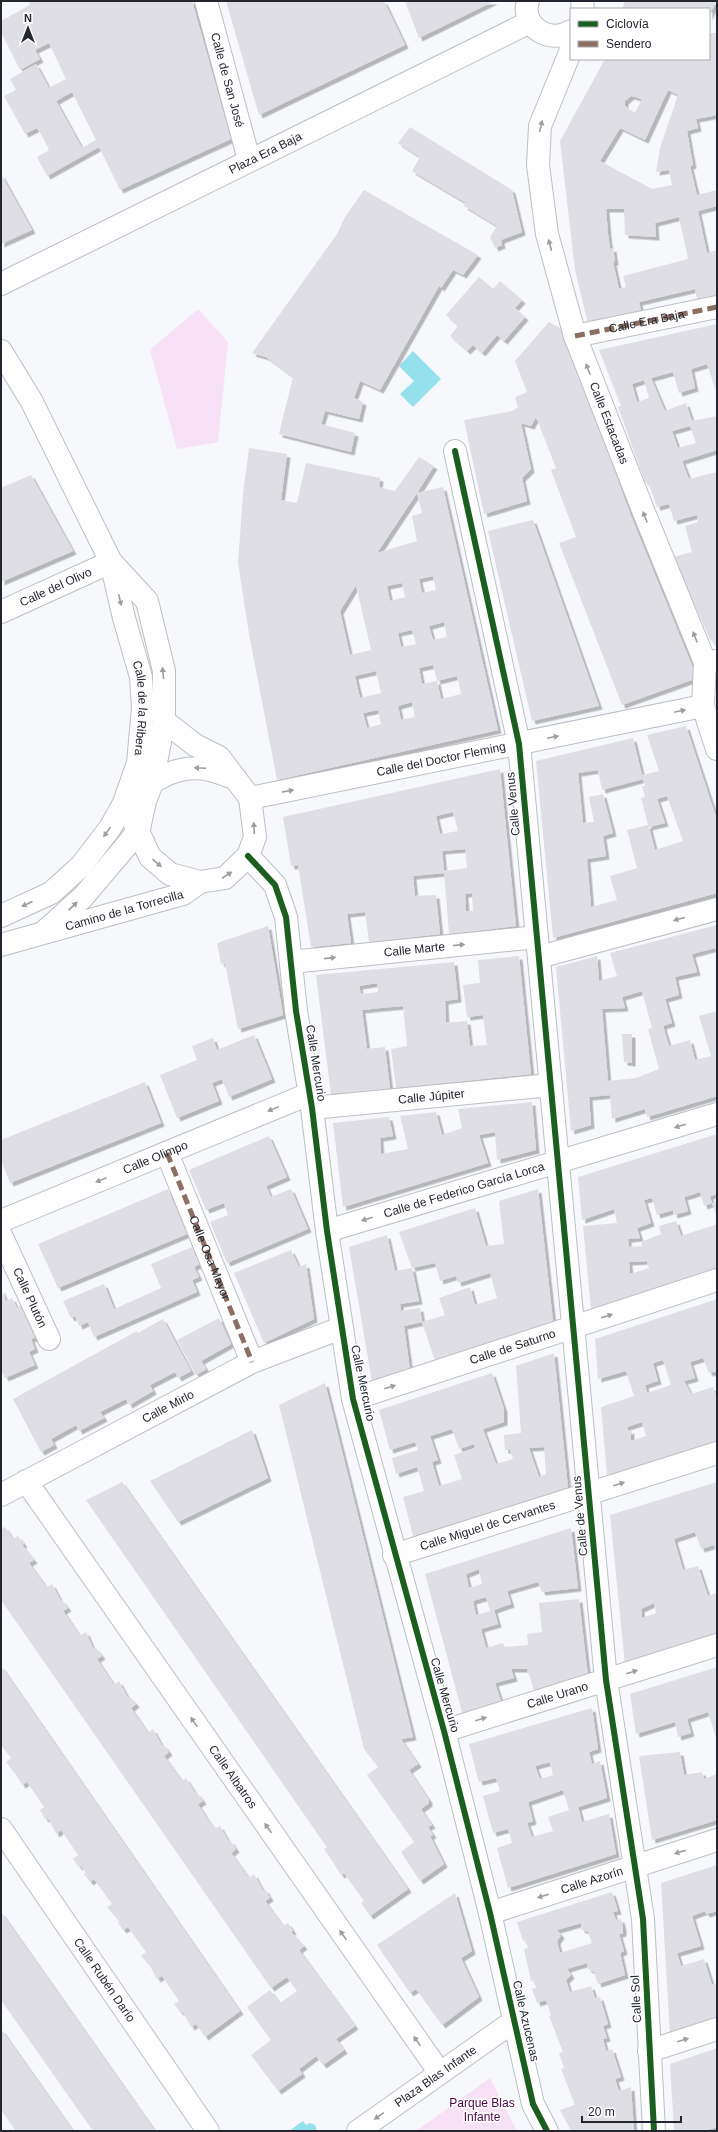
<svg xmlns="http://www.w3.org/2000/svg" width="718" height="2132" viewBox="0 0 718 2132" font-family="Arial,sans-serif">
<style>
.green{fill:#f7e1f6}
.water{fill:#95e0ed}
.building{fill:#dfdee4;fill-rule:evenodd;filter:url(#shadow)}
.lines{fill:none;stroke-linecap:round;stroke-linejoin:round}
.minor-casing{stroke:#bcbfc5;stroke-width:24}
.tertiary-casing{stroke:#bcbfc5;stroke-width:24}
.minor{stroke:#fefefe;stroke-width:22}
.tertiary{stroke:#fefefe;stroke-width:22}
.quiet{stroke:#8d6e63;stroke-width:5;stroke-dasharray:10 5;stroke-linecap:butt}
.cycleway-casing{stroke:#fff;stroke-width:8}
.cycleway{stroke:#1b5e20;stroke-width:6}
.oneway{fill:#9b9da1}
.labels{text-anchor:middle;stroke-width:3;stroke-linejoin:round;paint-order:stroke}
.street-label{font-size:12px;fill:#23262f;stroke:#fff}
.park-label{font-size:12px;fill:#50044a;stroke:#fff}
</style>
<defs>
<filter id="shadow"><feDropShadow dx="3.5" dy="3.5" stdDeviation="0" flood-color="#0004"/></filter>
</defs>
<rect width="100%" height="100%" fill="#f6f8fb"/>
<path class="green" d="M198,309L228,342L218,442L177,449L150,350Z
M490,2078L517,2131H416Z"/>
<path class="water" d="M413,351L441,379L413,407L400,394L414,381L399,366Z
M303,2121L306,2125L310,2123L315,2125L317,2131H289Z"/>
<path class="building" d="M28,1H192L231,139L120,190L99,147L47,176L37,157L49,150L44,139L37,128L25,134L4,96L16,90L10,79L36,64L49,88L66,79L49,43L35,50L40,59L20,70L1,32V21L30,5ZM72,92L96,140L82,148L56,101Z
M226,1H384L405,45L259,115Z
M405,1H494L419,38Z
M625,1H716L709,17V9H622Z
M709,33H717V115L696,119L698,128L687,131L693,165L690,166L697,195L717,190V206L698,211L707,253L717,250V305L699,309L695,289L639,302L643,320L590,332L575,270L560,141L605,59H709ZM668,90L678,95L660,148L656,172L669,170L672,185L652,189L600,161L620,128L645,140ZM631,96L642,99L635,113L625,106V101ZM606,209H624L625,235L656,237L655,223L679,217L688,259L623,276L626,287L619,289L613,262H615L613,248L610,249L608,234Z
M410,127L512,190L522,232L501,240L502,245L495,248L490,237L497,226L464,206L466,203L412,171L420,157L398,143Z
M1,174L32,230L1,244Z
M364,190L478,255L463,275L453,270L441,288L439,286L380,390L360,381L354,398L363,402L359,419L325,411L321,424L355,433L351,452L279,434L293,377L266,357L252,353L337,234L345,217Z
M479,277L493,289L500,281L522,300L515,308L525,317L504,341L497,335L482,353L473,345L467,351L450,336L458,326L446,315Z
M549,322L563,330L631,516L697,678L622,705L559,543L576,537L551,470L556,468L536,417L531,426L521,423L531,469L522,478L527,501L484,514L464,420L512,411L518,407L515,397L527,392L515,361Z
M717,324V394L707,364L691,369L695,388L679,393L673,372L651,378L665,411L686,403L692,421L717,416V450L682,461L689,479L717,472V646L710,639L673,557L692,552L685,526L698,522L697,515L674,521L669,504L657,507L648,482H645L618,407L621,406L599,350ZM644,380L649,398L637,402L632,384ZM690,426L696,443L678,448L672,431Z
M249,448L287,454L281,500L297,503L306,463L380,478L379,487L395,491L419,457L434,466L417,493L443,487L498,730L277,780L249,634L238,563L243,494ZM417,493L422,513L412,516L417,541L377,553ZM433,576L436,590L422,593L419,579ZM402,583L405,597L390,601L387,586ZM356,585L371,650L350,655L340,611ZM444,622L447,637L433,640L429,626ZM412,630L416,644L401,647L398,633ZM433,665L437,681L422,684L419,668ZM376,671L381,693L360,698L355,676ZM457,676L461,694L441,699L437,681ZM412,702L415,717L401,720L398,706ZM378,710L381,724L367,728L363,713Z
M31,475L73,551L1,582V488Z
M533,520L599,706L532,721L488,531Z
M686,726L717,820V893L553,938L536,761L633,738L642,775L659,771L647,735ZM598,770L602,790L643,779L645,786H642L645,797L641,798L648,825L627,830L637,868L610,876L617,900L591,907L587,859L606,856L603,836L613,833L603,794L589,797L594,822L583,823L578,773ZM667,796L683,841L655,850L649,827L665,823L657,799Z
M500,769L516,926L449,934L444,873L413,876L415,896L436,895L440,934L369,942L365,912L347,914L351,943L311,947L298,865L291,866L283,817ZM453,812L458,831L440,834L436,816ZM465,849L467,868L444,871L442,851ZM472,893L473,911H466L465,894Z
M717,925V953L715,948L692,954L697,972L675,977L679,995L665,999L672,1023L663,1026L669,1046L690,1040L695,1060L711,1056L699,1016L717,1011V1096L647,1117L645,1109L612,1119L610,1095L589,1097L591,1125L571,1131L556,967L597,956L599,981L617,976L610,953ZM642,991L652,1028L648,1029L659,1069L636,1078L608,1081L602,1009L625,1008L622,997Z
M268,926L283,1015L238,1029L225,963L221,964L217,943Z
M519,956L531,1074L396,1088L391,1049L407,1046L403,1006L380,1008L362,1010L367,1049L385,1047L390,1089L331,1095L316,975L454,962L458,999L445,1001L446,1023L467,1021L470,1046L487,1045L486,1039L483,1015L467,1017L463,985L480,983L478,960ZM377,983L378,992L361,994L359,986Z
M622,1034H632V1063L624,1062Z
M254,1035L272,1079L229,1097L222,1079L212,1083L219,1101L177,1118L160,1075L197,1060L192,1046L213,1038L217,1050Z
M145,1082L161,1123L10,1183L1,1160V1140Z
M532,1102L536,1150L497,1160L495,1132L479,1135L488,1163L343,1207L333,1123L389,1117L393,1136L380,1138L381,1154L408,1149L400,1116L436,1112L442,1135L462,1128L458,1109Z
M717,1134V1194L710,1196L712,1203L704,1206L700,1192L684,1197L688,1211L674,1215L673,1210L657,1215L652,1198L644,1200L651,1223L637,1228L640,1238L628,1239L629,1247L642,1246L641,1242L661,1234L659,1226L676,1221L681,1236L717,1224V1268L591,1309L583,1226L617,1223L614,1209L582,1220L578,1177ZM647,1261L649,1268L630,1274L629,1262Z
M269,1136L287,1177L266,1186L271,1197L291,1189L308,1229L227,1263L210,1222L228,1215L224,1203L206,1210L189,1170Z
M168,1189L187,1234L58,1288L38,1244Z
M538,1189L553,1321L435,1361L422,1322L445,1315L439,1298L470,1287L475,1305L497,1298L490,1273L458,1283L456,1276L440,1281L435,1263L412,1268L399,1232L475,1208L486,1246L504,1244L499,1201Z
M717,1202V1218L712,1203Z
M387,1235L395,1271L412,1268L419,1301L400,1304L401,1311L420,1308L422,1322L404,1326L410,1370L372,1382L349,1247Z
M192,1247L200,1264L194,1267L199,1277L192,1280L197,1292L94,1337L88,1322L79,1326L75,1316L71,1318L63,1301L104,1284L114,1309L161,1288L151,1264Z
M291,1250L299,1267L306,1264L314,1319L264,1343L234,1273Z
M1,1289L6,1301L12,1298L17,1308L22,1305L37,1337L31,1339L35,1349L29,1352L35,1365L5,1378L1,1369Z
M717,1299V1371L709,1373L703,1358L690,1362L695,1378L684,1381L691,1394L713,1387L717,1398V1441L607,1475L601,1407L634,1396L626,1371L598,1379L595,1339ZM663,1360L671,1385L647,1393L645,1385L658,1381L653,1363ZM642,1422L646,1436L631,1441V1430L628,1431L627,1427Z
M219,1318L231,1344L201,1361L206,1369L196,1375L177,1340Z
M163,1319L191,1371L178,1378L175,1372L150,1385L153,1391L129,1405L126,1399L100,1412L104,1418L79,1431L76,1425L51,1439L54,1445L41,1452L13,1399L137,1331L138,1333Z
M554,1353L568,1488L413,1536L403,1497L424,1491L417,1467L396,1474L392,1458L418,1450L415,1442L390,1450L379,1410L492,1373L504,1409V1422L483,1429L496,1464L513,1459L510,1450H505L504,1435L521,1433L516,1366ZM452,1429L459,1449L474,1444L475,1448L454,1455L462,1479L439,1486L432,1462L438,1460L430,1436ZM544,1447L546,1474L539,1477L529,1448Z
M325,1383L413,1737L401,1739L418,1764L409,1770L429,1800V1803L421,1809L432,1825L428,1827L433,1835L430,1836L444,1864L420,1881L401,1852L414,1842L367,1775L378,1767L364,1749L279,1405Z
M252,1430L268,1478L178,1522L150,1481Z
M122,1482L408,1889L370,1916L361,1903L364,1901L344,1873L341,1875L333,1862L324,1849L327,1848L326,1846L86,1500Z
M717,1482V1553L714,1545L701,1549L695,1532L674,1539L683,1570L698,1566L708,1596L717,1593V1636L625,1665L610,1515ZM654,1603L656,1613L642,1618L641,1609Z
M5,1527L13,1539L18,1536L24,1544L22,1545L34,1560L29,1563L47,1588L52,1584L61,1601L62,1600L68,1608L63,1611L80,1636L86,1632L92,1646L94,1649L96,1648L102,1656L97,1659L114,1685L119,1681L128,1698L130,1697L136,1704L131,1708L148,1733L153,1729L162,1746L164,1745L169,1752L164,1756L182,1781L186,1778L196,1794L197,1793L203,1801L198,1804L206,1817L215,1829L220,1826L227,1839L229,1842L231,1841L236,1849L231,1853L249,1878L254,1874L263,1891L265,1889L270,1898L265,1901L283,1926L288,1923L293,1931L291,1932L304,1946L299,1950L355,2026L336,2039L344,2050L323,2065L316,2056L299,2069L302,2074L278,2091L251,2055L271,2040L247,2007L270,1990L280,2003L297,1991L287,1977L271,1988L1,1600V1529Z
M571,1528L578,1588L542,1592L538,1582L507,1591L511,1604L494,1610L498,1624L481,1629L486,1648L503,1643L504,1647L528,1645L527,1634L542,1632L539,1603L579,1599L588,1677L535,1693L527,1669H511L514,1678L495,1683L502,1704L463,1716L425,1574ZM479,1569L482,1584L469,1588L466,1574ZM486,1597L490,1611L476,1615L473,1601Z
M1,1666L240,2011L205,2037L196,2024L191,2027L184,2014L182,2011L180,2012L174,2004L179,2001L162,1976L157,1979L150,1966L141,1956L146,1952L128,1927L123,1930L118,1923L119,1921L107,1907L112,1904L94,1879L90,1882L84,1874L86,1873L81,1866L79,1867L73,1859L78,1855L61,1830L56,1834L50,1821L47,1818L45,1819L40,1810L44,1807L27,1782L22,1785L13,1769L12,1770L6,1762L11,1758L1,1745Z
M717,1667V1741L708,1712L687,1719L691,1733L678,1737L675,1722L636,1734L630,1694Z
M592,1708L598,1749L589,1752L592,1764L600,1761L607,1798L578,1807L582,1822L609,1814L616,1854L508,1888L497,1848L512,1843L508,1829L493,1833L483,1796L500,1791L496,1778L479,1782L469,1744ZM550,1762L553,1775L540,1779L535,1766ZM563,1790L569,1810L548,1817L553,1831L532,1837L527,1823L533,1821L528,1802Z
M680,1752L684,1775L702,1772L704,1779L717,1774V1820L652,1840L639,1756Z
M717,1865V1911L706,1914L705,1911L692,1916L701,1946L677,1953L681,1966L704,1959L712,1985L717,1983V2019L670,2035L661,1883Z
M612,1892L618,1911L613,1912L616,1920L621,1919L623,1927V1933L619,1934L624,1951L620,1953L625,1975L598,1984L594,1972L588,1969L587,1963L567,1969L571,1975L566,1980L570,1992L591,1986L595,1998L600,1997L608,2024L603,2026L607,2038L603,2039L606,2051L612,2049L621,2077L615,2079L619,2091L631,2087L634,2131H571L560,2110L575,2105L561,2069L564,2068L559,2053L563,2052L549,2016L551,2015L546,2000L537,2003L532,1989L536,1988L534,1980L531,1981L524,1949L528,1948L525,1940L523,1941L517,1922ZM581,1923V1929L588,1932L592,1943L560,1953L557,1941L561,1935L557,1930Z
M455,1893L472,1951L461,1958L479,1997L442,2025L416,1989L410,1993L377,1945Z
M1,1912L155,2131H93L1,2000Z
M1,2029L73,2131H16L1,2110Z
M717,2048V2127L704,2131H674L670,2064Z"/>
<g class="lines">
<g class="minor-casing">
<g id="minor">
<path id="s1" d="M206,1L249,160"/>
<path id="s2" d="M569,33L571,50L540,126L538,165L547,234L575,336L643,510L705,662L717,661"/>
<path id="s3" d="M575,336L717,307"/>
<path d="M455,451L519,744L606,1680L643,1919L654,2131"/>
<path id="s4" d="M1,612L111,562"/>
<path d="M705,662L703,706L717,749"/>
<path id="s5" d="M250,798L703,706"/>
<path d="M539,957L717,909"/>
<path id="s6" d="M291,962L537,937"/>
<path id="s7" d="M312,1108L551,1085"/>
<path id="s8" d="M167,1153L252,1362"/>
<path id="s9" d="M1,1221L309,1094"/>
<path id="s10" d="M327,1231L717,1114"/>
<path id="s11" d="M1,1235L49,1339"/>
<path id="s12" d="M353,1399L717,1280"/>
<path id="s13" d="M26,1481L440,2073"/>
<path id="s14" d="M1,1495L252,1362L341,1328"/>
<path id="s15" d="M394,1555L717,1453"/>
<path id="s16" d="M444,1731L717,1645"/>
<path id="s17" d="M1,1829L208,2131"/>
<path id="s18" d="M490,1913L717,1840"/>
<path d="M649,2051L717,2029"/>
<path id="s19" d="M358,2131L514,2021"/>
</g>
</g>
<g class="tertiary-casing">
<g id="tertiary">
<path d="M528,1C520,26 550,45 571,31"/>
<path d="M582,1L583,9"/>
<path id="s20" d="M1,284L530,22"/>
<path id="s21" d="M1,351L32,402L111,562L124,618L141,677L143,708L138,763L124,803L110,828L81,866L51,893L1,916"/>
<path d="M142,785C152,783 159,778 168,774C194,763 211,769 236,779"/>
<path d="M133,820L150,857L170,874L200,882L225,878L248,856L255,837L250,798L219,757L195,745L164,721"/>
<path d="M248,856L275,885L286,917L296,1011L312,1108L327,1231L353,1399L444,1731L490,1913L533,2104L547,2131"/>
<path d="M44,932L83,897L127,845L139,829L145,801L152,783L164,721V671L147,601L112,563"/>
<path id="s22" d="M1,945L183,894L200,882"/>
</g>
</g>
<use href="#minor" class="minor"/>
<use href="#tertiary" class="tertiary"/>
<path class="quiet" d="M575,336L717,307
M167,1153L252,1362"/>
<g class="cycleway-casing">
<path id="cycleway" d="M455,451L519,744L606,1680L643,1919L654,2131
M248,856L275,885L286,917L296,1011L312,1108L327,1231L353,1399L444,1731L490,1913L533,2104L547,2131"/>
</g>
<use href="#cycleway" class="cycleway"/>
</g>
<defs><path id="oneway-solid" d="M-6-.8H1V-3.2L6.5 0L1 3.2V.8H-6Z"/></defs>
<g class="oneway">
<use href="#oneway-solid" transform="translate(541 126) rotate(-77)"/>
<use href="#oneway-solid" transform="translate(550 245) rotate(-105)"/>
<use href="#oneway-solid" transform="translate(588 369) rotate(-111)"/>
<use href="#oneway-solid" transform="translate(645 517) rotate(-112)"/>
<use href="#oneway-solid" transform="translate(120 600) rotate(77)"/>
<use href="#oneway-solid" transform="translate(695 637) rotate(-112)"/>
<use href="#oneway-solid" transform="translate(163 673) rotate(-96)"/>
<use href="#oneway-solid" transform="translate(680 711) rotate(-12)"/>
<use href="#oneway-solid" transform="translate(553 737) rotate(-12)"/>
<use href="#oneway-solid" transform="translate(200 768) rotate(-178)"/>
<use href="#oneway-solid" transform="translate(288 791) rotate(-11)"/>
<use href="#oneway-solid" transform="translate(254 828) rotate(-93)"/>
<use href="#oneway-solid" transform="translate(107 832) rotate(126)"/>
<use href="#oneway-solid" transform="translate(157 863) rotate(41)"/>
<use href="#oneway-solid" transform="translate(227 875) rotate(-33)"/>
<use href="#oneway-solid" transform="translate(27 904) rotate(156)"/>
<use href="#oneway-solid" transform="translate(73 906) rotate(-43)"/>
<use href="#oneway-solid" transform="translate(679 919) rotate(165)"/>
<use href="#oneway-solid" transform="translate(459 945) rotate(-6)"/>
<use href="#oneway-solid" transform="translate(330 958) rotate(-6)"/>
<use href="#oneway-solid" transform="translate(273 1109) rotate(158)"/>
<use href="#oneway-solid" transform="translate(680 1126) rotate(163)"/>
<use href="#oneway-solid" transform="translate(101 1180) rotate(158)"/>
<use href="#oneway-solid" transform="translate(367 1219) rotate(163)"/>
<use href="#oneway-solid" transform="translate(607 1316) rotate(-18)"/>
<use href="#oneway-solid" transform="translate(390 1387) rotate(-18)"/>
<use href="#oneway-solid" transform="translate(619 1484) rotate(-17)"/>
<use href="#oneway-solid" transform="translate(632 1672) rotate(-17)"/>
<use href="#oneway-solid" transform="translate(481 1719) rotate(-17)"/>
<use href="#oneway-solid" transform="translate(194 1722) rotate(-125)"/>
<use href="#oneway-solid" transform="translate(268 1828) rotate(-125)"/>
<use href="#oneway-solid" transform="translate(680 1852) rotate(162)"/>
<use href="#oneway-solid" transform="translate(543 1896) rotate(162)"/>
<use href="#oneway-solid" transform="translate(343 1935) rotate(-125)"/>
<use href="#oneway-solid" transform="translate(683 2040) rotate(-18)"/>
<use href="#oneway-solid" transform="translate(417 2041) rotate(-125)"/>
<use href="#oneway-solid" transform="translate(379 2116) rotate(145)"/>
</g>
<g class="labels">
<g class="street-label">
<text dy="4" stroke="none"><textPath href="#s1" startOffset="82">Calle de San José</textPath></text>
<text dy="4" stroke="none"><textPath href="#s20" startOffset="295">Plaza Era Baja</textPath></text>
<text dy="4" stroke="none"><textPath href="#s3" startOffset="73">Calle Era Baja</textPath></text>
<text dy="4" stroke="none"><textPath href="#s2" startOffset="407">Calle Estacadas</textPath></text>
<text dy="4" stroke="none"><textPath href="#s4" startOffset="60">Calle del Olivo</textPath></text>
<text dy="4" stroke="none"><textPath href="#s21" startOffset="388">Calle de la Ribera</textPath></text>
<text dy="4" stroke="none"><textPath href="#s5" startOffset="195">Calle del Doctor Fleming</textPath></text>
<text transform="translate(513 804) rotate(-95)" y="4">Calle Venus</text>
<text dy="4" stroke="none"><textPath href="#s22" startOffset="128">Camino de la Torrecilla</textPath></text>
<text dy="4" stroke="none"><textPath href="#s6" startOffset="124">Calle Marte</textPath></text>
<text transform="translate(316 1063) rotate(81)" y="4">Calle Mercurio</text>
<text dy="4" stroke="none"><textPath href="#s7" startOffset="120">Calle Júpiter</textPath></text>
<text dy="4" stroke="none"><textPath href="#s9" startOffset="167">Calle Olimpo</textPath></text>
<text dy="4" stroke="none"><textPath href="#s10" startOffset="143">Calle de Federico García Lorca</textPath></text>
<text dy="4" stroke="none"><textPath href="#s8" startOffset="113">Calle Osa Mayor</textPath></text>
<text dy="4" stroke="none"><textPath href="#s11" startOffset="69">Calle Plutón</textPath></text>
<text dy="4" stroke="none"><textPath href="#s12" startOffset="168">Calle de Saturno</textPath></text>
<text transform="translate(363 1383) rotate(78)" y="4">Calle Mercurio</text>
<text dy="4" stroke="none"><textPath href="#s14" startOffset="189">Calle Mirlo</textPath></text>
<text transform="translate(580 1516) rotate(-95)" y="4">Calle de Venus</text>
<text dy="4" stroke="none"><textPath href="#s15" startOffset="98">Calle Miguel de Cervantes</textPath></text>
<text transform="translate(445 1695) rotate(74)" y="4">Calle Mercurio</text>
<text dy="4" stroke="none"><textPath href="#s16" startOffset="119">Calle Urano</textPath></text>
<text dy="4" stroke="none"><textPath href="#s13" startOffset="361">Calle Albatros</textPath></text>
<text dy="4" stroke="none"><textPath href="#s18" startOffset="107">Calle Azorín</textPath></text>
<text dy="4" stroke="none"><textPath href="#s17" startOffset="183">Calle Rubén Darío</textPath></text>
<text transform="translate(636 1999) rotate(-93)" y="4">Calle Sol</text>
<text transform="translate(526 2021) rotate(77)" y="4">Calle Azucenas</text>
<text dy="4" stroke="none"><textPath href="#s19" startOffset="95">Plaza Blas Infante</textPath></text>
</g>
<g class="park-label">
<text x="482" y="2107">Parque Blas<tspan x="482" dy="14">Infante</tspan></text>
</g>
</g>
<rect width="718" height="2132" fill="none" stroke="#23262f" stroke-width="4"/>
<rect x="570" y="8" width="140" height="52" fill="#ffffff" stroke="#a7a8ac"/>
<rect x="578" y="21" width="20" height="6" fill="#1b5e20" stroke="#a7a8ac"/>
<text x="606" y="28" font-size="12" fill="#23262f">Ciclovía</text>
<rect x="578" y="41" width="20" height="6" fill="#8d6e63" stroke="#a7a8ac"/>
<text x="606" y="48" font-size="12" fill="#23262f">Sendero</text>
<g transform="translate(28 28)" stroke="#ffffff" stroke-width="3" paint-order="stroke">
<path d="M0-3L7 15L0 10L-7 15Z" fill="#23262f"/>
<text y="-6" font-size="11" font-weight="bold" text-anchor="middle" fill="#23262f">N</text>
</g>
<path d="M582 2116v6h99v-6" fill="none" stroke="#23262f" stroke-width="2"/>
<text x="588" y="2116" font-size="12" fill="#23262f" stroke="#ffffff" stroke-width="3" paint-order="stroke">20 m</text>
</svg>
